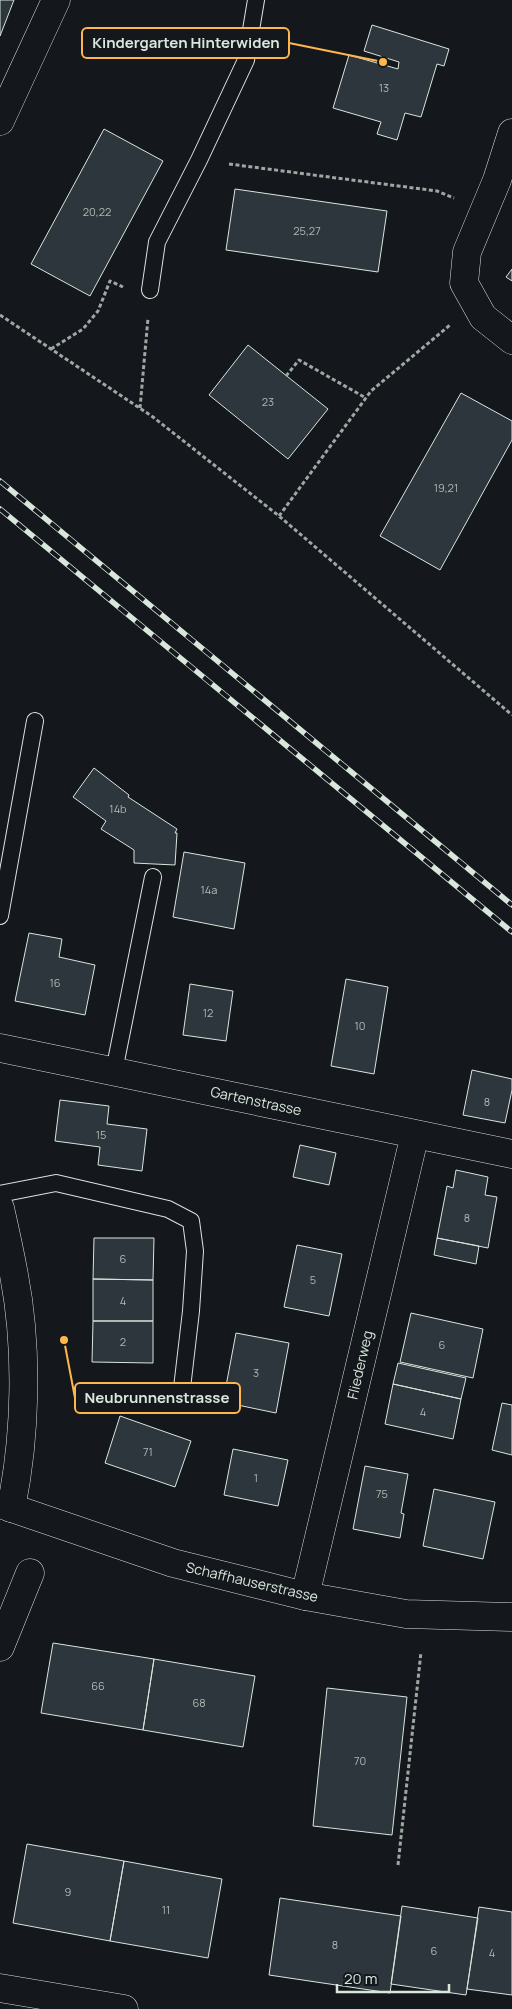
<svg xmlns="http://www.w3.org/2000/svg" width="512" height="2009" viewBox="0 0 512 2009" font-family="Manrope,sans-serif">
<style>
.building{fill:#2c363c;stroke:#d8e6dc}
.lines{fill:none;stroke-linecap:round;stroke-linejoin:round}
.service-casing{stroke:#d8e6dc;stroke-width:18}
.minor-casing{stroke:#d8e6dc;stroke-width:29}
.tertiary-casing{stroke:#d8e6dc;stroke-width:29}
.primary-casing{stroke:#d8e6dc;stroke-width:29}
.path{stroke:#9da8a2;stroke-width:3;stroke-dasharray:4 2.5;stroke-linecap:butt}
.service{stroke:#14181c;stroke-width:16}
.minor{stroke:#14181c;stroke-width:28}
.tertiary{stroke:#14181c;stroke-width:28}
.primary{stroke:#14181c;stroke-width:28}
.rail-casing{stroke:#d8e6dc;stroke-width:5.5}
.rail{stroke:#14181c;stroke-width:4;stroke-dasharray:11;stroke-linecap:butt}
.labels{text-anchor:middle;stroke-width:4;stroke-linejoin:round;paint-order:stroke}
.number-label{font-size:11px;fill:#adbab4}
.street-label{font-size:14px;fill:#d8e6dc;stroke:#14181c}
.leader{fill:none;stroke:#ffb74d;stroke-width:2}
.callout-dot{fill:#ffb74d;stroke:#14181c;stroke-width:2}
.callout{fill:#14181c;stroke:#ffb74d;stroke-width:2}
.callout-label{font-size:15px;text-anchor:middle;font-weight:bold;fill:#d8e6dc}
</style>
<rect width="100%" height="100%" fill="#14181c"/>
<path class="building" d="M0,0H14L0,36Z
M372,25L449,49L444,66L437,64L421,117L405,113L397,140L377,134L381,122L333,108L349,55L398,69L399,62L364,51Z
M104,129L163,161L90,296L31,264Z
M235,189L387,211L378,272L226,250Z
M512,269V281L506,277Z
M248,345L328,409L288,459L209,395Z
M461,393L512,421V440L440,570L380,536Z
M94,768L129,795L128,797L177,829L175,833H177L175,865L134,863V850L101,829L106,821L73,797Z
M184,852L245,863L234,929L173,917Z
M29,933L62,939L59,957L95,965L85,1015L15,1001Z
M346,979L388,987L374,1074L331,1066Z
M190,984L233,991L226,1041L183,1035Z
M472,1070L512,1079V1090L505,1123L463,1115Z
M60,1100L109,1106L107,1124L147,1129L142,1171L98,1165L100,1147L55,1141Z
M300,1145L336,1153L329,1185L293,1177Z
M456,1170L488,1177L485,1195L497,1197L488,1248L437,1238L447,1186L453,1188Z
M94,1238H154L153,1280L93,1279Z
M437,1238L479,1246L476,1264L434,1255Z
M297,1245L342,1254L329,1316L284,1307Z
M93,1279L153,1280V1321H93Z
M411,1313L483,1329L473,1378L400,1362Z
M93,1321H153V1363L92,1362Z
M236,1333L289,1343L276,1413L223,1402Z
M398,1363L466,1378L461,1399L393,1384Z
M393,1384L461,1399L453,1439L385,1424Z
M502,1403L512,1405V1455L492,1450Z
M120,1416L191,1441L175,1487L105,1463Z
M233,1449L288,1460L278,1506L224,1495Z
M365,1466L408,1474L401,1513L404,1514L400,1538L353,1529Z
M434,1489L495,1502L483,1559L423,1546Z
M53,1643L154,1659L143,1730L41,1713Z
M154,1659L255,1676L243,1747L143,1730Z
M327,1688L407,1697L392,1835L313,1826Z
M27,1844L124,1861L110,1941L13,1923Z
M124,1861L222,1879L208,1958L110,1941Z
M280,1898L401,1916L390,1993L269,1975Z
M402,1906L478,1918L466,1995L391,1984Z
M479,1907L512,1912V1995L467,1989Z"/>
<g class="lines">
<g class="service-casing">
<path id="service" d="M150,290L157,242L199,160L246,60L256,0
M0,916L35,721
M114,1071L153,877
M0,1194L56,1183L168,1209L191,1221L195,1251L191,1311L180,1405"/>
</g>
<g class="minor-casing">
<path id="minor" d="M0,121L56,0
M512,133L497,180L467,252L464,283L483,317L512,340
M0,1048L512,1154
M305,1596L415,1134
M0,1647L30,1573
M0,1988L124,2009"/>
</g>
<g class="tertiary-casing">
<path id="tertiary" d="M0,1208C5,1230 10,1253 14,1275C28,1348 26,1435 11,1508"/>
</g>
<g class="primary-casing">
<path id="primary" d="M0,1504L173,1563L305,1596L406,1614L512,1617"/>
</g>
<path class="path" d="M229,164L437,191L454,198
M0,315L153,417L279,516L512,715
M51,349L83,329L98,311L110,281L123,287
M286,376L299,360L366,398
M140,408L148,318
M279,516L371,391L450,325
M398,1865L421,1652"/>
<use href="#service" class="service"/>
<use href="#minor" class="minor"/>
<use href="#tertiary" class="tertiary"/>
<use href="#primary" class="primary"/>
<g class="rail-casing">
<path id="rail" d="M0,481L512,905
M0,509L512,932"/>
</g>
<use href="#rail" class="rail"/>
</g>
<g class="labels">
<g class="number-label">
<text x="384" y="92">13</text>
<text x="97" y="216">20,22</text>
<text x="307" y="235">25,27</text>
<text x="268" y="406">23</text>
<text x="446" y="492">19,21</text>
<text x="118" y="813">14b</text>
<text x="209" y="894">14a</text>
<text x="55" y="987">16</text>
<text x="208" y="1017">12</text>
<text x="360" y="1030">10</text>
<text x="487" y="1106">8</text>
<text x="101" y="1139">15</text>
<text x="467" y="1222">8</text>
<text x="123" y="1263">6</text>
<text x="313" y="1284">5</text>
<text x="123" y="1305">4</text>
<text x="123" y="1346">2</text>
<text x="442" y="1349">6</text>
<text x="256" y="1377">3</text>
<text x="423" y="1416">4</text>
<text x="148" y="1456">71</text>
<text x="256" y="1482">1</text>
<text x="382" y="1498">75</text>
<text x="98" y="1690">66</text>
<text x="199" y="1707">68</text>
<text x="360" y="1765">70</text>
<text x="68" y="1896">9</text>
<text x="166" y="1914">11</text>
<text x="335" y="1949">8</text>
<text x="434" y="1955">6</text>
<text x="492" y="1957">4</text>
</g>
<g class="street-label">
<text transform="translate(256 1101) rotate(12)" y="5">Gartenstrasse</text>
<text transform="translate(360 1365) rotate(-77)" y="5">Fliederweg</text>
<text transform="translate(252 1582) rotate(13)" y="5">Schaffhauserstrasse</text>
</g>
</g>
<path class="leader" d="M383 62L289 43M64 1340L75 1398"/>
<g class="callout-dot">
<circle cx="383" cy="62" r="5"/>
<circle cx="64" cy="1340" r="5"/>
</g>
<g class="callout">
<rect x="82" y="28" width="207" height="30" rx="5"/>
<rect x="75" y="1383" width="165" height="30" rx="5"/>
</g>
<g class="callout-label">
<text x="186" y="48">Kindergarten Hinterwiden</text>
<text x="157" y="1403">Neubrunnenstrasse</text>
</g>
<path d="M337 1984v8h112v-8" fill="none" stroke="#d8e6dc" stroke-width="2.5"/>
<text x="344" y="1984" font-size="15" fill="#d8e6dc" stroke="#14181c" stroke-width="4" paint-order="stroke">20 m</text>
</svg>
